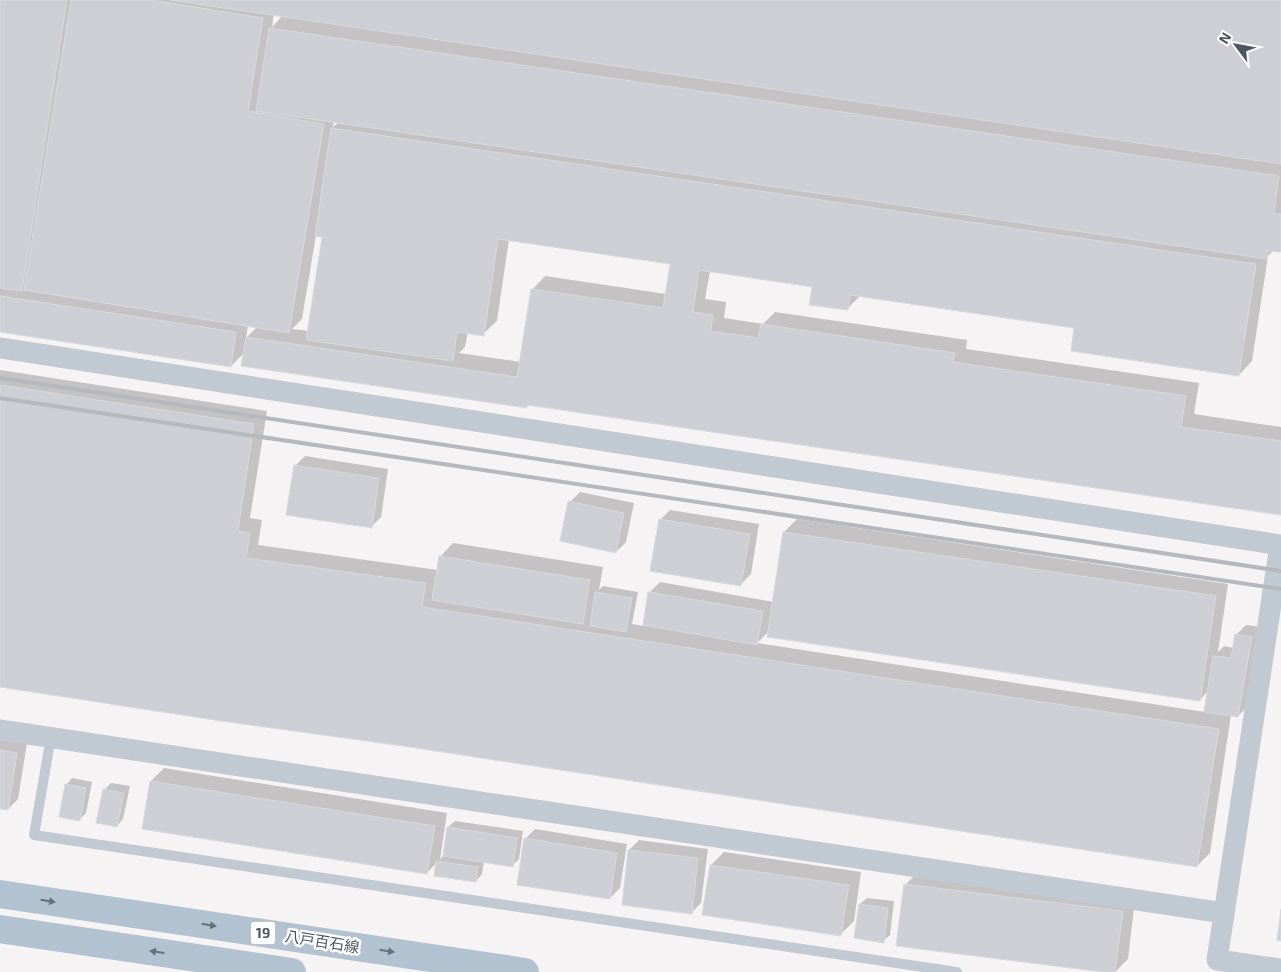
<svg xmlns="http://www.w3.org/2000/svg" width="1281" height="972" viewBox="0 0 1281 972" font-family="'Exo 2','Noto Sans JP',sans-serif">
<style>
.shadow{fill:#0003;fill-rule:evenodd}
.building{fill:#cdcfd5;stroke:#d7d9de}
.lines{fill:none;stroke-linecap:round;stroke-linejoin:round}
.service{stroke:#c1cad2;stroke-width:10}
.minor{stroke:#c1cad2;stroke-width:21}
.primary{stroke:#b3c2d1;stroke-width:28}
.rail{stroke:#b5b8bd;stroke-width:4}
.oneway{fill:#64717d}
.labels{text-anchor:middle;stroke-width:5;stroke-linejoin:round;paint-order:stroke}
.shield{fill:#fff;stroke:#808990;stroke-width:1}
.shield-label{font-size:14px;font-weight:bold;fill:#4a5661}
.street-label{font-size:15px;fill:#4a5661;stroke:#fff}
</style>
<rect width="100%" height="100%" fill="#f5f3f3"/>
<path class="shadow" d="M0,0H1281V251L1274,250L1268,256L1252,361L1239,375L1076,327L861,295L847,309L814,286L710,271L705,299L726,302L724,318L763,324L775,312L967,340L966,349L1199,383L1194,414L1281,427V514L529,404L526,406L245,352L231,366L0,331ZM274,14L283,15L272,27ZM334,121L339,122L333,127ZM316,235L323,236L309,331L292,329L302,319ZM509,239L671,263L666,294L545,276L532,290L521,362L459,353L465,347L468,332L483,334L497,321ZM248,325L257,327L246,338Z
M0,370L267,411L250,518L262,520L258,545L438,570L440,557L453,543L603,567L599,590L603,586L638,592L632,624L644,626L650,592L660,582L774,602L784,532L797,519L1228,584L1218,652L1224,646L1234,648L1236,635L1246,625L1261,627L1248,706L1238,716L1231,715L1210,853L1197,866L403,744L0,685ZM769,631L1200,700L1208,691L1205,712L757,643Z
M305,456L388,469L381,517L371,527L295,466Z
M580,492L634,503L626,542L616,552L570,502Z
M670,510L759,524L751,574L741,584L660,520Z
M0,739L27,743L18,799L8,809L0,808Z
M164,768L447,813L440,859L444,855L448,827L455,821L523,831L519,859L512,866L484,861L482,874L476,881L437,862L427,873L151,781Z
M72,778L92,782L86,813L80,819L66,785Z
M111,783L130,786L123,819L117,826L98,822L105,789Z
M535,829L627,844L620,888L610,898L525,839Z
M639,840L708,849L701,903L691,913L629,850Z
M724,852L861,872L854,921L841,934L704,914L711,865Z
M918,872L1135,899L1128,959L1115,972L905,885Z
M867,898L894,901L890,935L883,941L860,904Z"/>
<path class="building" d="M0,0H67L22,291L0,288Z
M71,0H151L263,18L248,111L324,124L289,333L24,290Z
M170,0H1281V164L724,82Z
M269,28L1279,176L1274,213L1281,214V252L1268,251L1267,259L256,111Z
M331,128L1256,264L1239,376L1071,351L1074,328L850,295L848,310L809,305L812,287L699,270L693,312L713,315L711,331L758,338L761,324L955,353L953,362L1186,396L1181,427L1281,441V515L527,405V408L241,366L246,337L517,377L531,289L663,308L670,264L498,239L484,336L457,332L453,361L306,340L322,237L315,236Z
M0,296L236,332L231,367L0,332Z
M0,385L254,424L238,531L250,533L246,558L426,583L422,607L1219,729L1197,867L403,746L221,721L0,687Z
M294,465L379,478L372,528L286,515Z
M568,501L624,513L616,553L560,541Z
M659,519L750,534L741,586L650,571Z
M783,532L1216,596L1200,701L767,637Z
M439,556L590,580L583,624L432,600Z
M595,592L632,598L626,632L590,626Z
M648,592L763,611L757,645L643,625Z
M1235,634L1252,637L1238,717L1204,712L1213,656L1231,658Z
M0,750L17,753L8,810L0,809Z
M150,781L435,826L427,874L142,829Z
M65,784L86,788L80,821L59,817Z
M103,789L124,793L117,827L96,823Z
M447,827L517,838L513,867L443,856Z
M524,838L617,853L610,899L517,885Z
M628,850L698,858L692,914L622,905Z
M436,861L478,867L476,882L434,876Z
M710,865L849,885L841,936L702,915Z
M904,884L1123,911L1115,972H1103L896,946Z
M859,904L888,908L884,943L854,938Z
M1281,909V941L1277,940Z"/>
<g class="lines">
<path class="service" d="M51,737L34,835L957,972"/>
<path class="minor" d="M0,348L1281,545
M1280,545L1217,960L1281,969
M0,730L1224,913"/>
<path class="primary" d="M0,894L525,972
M0,929L292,972"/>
<path class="rail" d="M0,378L1281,571
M0,398L1281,589"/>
</g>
<defs><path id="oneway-solid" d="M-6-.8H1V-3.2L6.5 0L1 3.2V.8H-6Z" transform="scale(1.25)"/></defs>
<g class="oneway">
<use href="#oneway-solid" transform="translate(48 901) rotate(9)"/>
<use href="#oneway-solid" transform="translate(209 925) rotate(9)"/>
<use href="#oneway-solid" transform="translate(387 951) rotate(9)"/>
<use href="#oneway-solid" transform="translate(157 952) rotate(-172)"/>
</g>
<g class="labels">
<rect class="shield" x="250.5" y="921.5" width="25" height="23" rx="4"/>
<g class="shield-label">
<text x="263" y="938">19</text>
</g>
<g class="street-label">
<text transform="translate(322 942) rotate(9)" y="5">八戸百石線</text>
</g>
</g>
<g transform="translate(1236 45) rotate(302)" stroke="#ffffff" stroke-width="4" paint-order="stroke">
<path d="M0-4L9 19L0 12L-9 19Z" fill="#4a5661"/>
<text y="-8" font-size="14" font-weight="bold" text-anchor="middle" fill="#4a5661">N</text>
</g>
</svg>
